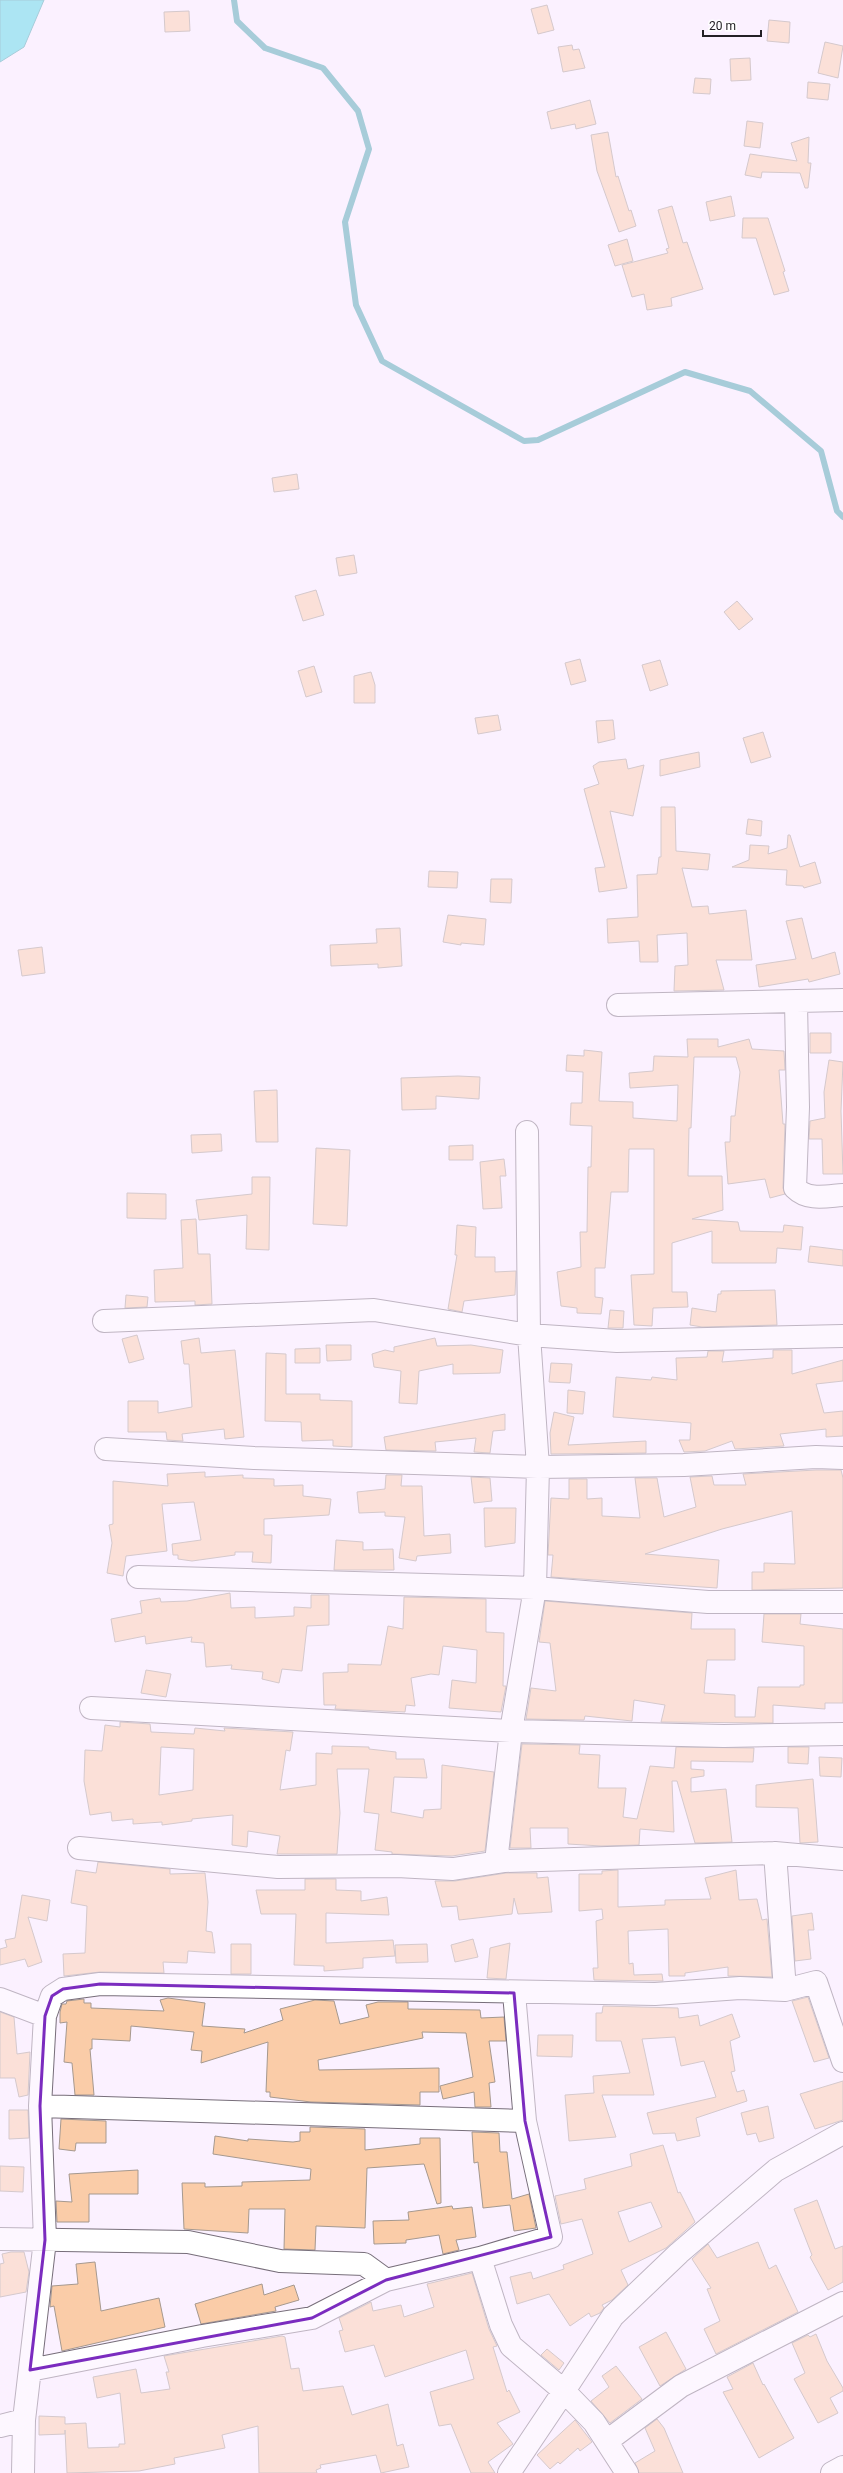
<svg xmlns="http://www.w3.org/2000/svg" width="843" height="2473" viewBox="0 0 843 2473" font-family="Roboto,sans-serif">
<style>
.water{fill:#4dd7e5;stroke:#40a0ab}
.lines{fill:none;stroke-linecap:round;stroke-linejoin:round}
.stream{stroke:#40a0ab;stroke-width:6}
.building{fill:#facca8;stroke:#a6998f;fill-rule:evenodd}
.minor-casing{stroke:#776e7a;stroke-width:24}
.major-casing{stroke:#776e7a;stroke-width:24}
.minor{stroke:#fff;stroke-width:22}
.major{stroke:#fff;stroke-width:22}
.marked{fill:none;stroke:#7b2cbf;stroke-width:3;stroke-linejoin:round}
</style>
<rect width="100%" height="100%" fill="#fbf1ff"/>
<path class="water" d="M0,0H44L24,47L0,62Z"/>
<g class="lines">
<path class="stream" d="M234,0L237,21L265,48L323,68L358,111L369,149L345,222L356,305L382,361L524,441L538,440L685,372L750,391L821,451L837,511L843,517"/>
</g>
<path class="building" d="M547,5L554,30L538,34L531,9Z
M189,11L190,31L165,32L164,12Z
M769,20L790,22L789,43L767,41Z
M825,42L843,46L838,78L818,73Z
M572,45L573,50L579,49L585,68L563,72L558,47Z
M750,58L751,80L731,81L730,59Z
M695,78L711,79L710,94L693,93Z
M808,82L830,84L828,100L807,98Z
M590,100L596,124L576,129L575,124L551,129L547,112Z
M747,121L763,123L760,148L744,146Z
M608,132L616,177L618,176L629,211L631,210L636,226L619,232L597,171L591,135Z
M809,137L808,163H811L808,188H805L800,173L762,172L761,178L745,175L750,154L797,161L791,143Z
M731,196L735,216L710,221L706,202Z
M672,206L683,243L687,242L703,289L671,298L672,306L647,310L644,294L632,297L622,265L668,253L666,249L669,248L658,210Z
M743,218H768L785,271L783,272L789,291L774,295L756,238H742Z
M627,239L633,261L615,266L608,245Z
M297,474L299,489L274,492L272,478Z
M354,555L357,573L339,576L336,558Z
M316,590L324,615L303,621L295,596Z
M737,601L753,619L739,630L724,612Z
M580,659L586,681L571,685L565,663Z
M660,660L668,685L650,691L642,665Z
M314,666L322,692L306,697L298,671Z
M371,672L375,685V703H354V676Z
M498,715L501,730L478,734L475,718Z
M613,720L615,739L598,743L596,721Z
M763,732L771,757L751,763L743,738Z
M699,752L700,767L660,776V760Z
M626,759L628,769L644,765L633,816L610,811L627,888L599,892L595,868L605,867L584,789L599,784L593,766L599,762Z
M661,807H675L676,851L710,854L708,870L682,868L692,907L708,906L709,914L746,910L752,960H716L724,990L674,991L675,966L688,965L687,933L657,935L658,962H640L639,941L608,943L607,919L638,917L637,875L657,874L659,857H661Z
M748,819L762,821L761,836L746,834Z
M788,835H790L800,867L815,862L821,883L804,888L803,886L786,885L787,870L732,867L749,860L750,845L769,846L768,854L787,848Z
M429,871L458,872L457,888L428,887Z
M491,879H512L511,903L490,902Z
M448,915L486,919L484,945L461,943V945L443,942Z
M802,918L812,959L835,952L840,974L809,982L808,979L759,987L756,965L796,959L786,921Z
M400,928L402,966L378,968V964L331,966L330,945L377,943L376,929Z
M42,947L45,973L22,976L18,950Z
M810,1033H831V1053H810Z
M687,1039H718V1047L749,1039L752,1049L784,1051L785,1070H779L783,1124H785L783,1188L785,1194L770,1198L765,1179L728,1184L725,1142H730L731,1116H735L740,1072L736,1057H694L691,1128H689L688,1176H722L723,1210L692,1219L738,1222L740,1231L783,1232L784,1225L803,1227L801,1250L777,1248L776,1263H712V1231L672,1243V1292H687L688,1307L653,1308L652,1326L634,1325L631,1275L654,1274V1149H629L628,1192H611L605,1268H595V1297L603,1298L601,1314L577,1313V1308L561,1306L557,1272L581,1267L580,1232H587L588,1167H591L592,1126L570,1125L571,1103H582L583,1074V1072L566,1071L567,1055L584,1056V1050L602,1052L599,1101L633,1102V1118L677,1121L678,1085L630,1088L629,1073L653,1071L654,1056L688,1057Z
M829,1060L843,1062L841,1111L843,1174H823L822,1139H809L810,1121L825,1118L824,1092Z
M458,1076L480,1077L479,1099L436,1096V1109L402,1110L401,1078Z
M277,1090L278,1142H256L254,1091Z
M221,1134L222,1151L192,1153L191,1135Z
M473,1145V1160H449V1146Z
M316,1148L350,1150L347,1226L313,1224Z
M504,1159L506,1176H500L502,1208L483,1209L480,1162Z
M252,1177H270L269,1250L246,1249L247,1215L199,1220L196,1200L252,1194Z
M127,1193L166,1194V1219L127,1218Z
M196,1219L198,1254H210L212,1304L195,1305V1301L155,1302L154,1270L183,1268L181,1220Z
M457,1225L476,1227L475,1257H495V1272L516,1271L515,1295L464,1301L462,1312L448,1309L457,1255H455Z
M810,1246L843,1250V1266L808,1262Z
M775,1290L777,1325L702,1327L690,1325L692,1308L716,1312L718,1294H721V1291Z
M126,1295L148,1297L147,1307L125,1308Z
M610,1310L624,1311L623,1328H608Z
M137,1335L144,1359L129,1363L122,1339Z
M199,1338L201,1353L235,1350L244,1437L225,1439L224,1429L182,1434L183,1441L167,1440L166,1432H128V1401H158V1413L192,1407L189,1364H184L181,1341Z
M435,1338L437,1346L471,1345L503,1350L500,1373L453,1374V1364L419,1371L417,1404L399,1403L401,1371L374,1367L372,1354L385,1350L394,1352V1347Z
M326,1345H351V1360L327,1361Z
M320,1348V1363H295V1349Z
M773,1350H792V1374L843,1360V1381L816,1384L824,1413L843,1411V1436L826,1437V1429L780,1434L784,1446L735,1449L732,1441L705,1451L684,1452L679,1440H690L691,1423L613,1417L616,1377L651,1380L652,1377L677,1380L676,1358L707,1357L708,1351H724L722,1362L773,1358Z
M266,1353L286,1354V1394H320V1400L352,1401V1447L333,1446V1440L302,1441L301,1422L265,1421Z
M551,1363L572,1364L570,1383L549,1382Z
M568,1390L585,1392L583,1414L567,1413Z
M554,1412L574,1417L568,1445L646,1441V1453L551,1454L550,1433Z
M505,1414V1430L493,1431L490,1453L474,1452L476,1438L435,1442L436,1451L386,1450L384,1437Z
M816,1470H841L843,1478V1588L752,1590V1572H764V1563L795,1564L792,1511L722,1529L645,1554L719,1560L717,1588L551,1577L553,1555H548L551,1498L569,1499V1479H587V1499L602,1498V1516L640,1518L635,1478H657L664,1517L696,1507L690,1477L712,1476L714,1485H746L743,1474Z
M205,1472V1477L243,1475V1478L274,1479V1486L303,1485V1496L331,1499L329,1515L264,1519V1535H272L271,1563L252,1562L253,1552H235V1555L192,1561L178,1559V1555H173L172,1544L201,1540L194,1502L162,1504L167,1551L126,1556L123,1576L107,1573L112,1543L109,1525L113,1524V1481L168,1486L167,1474Z
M386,1475H402L401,1486H422L424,1536L450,1534L451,1553L417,1556L416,1561L399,1558L405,1517L385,1516V1512L359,1513L357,1492L385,1489Z
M471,1477L490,1478L492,1501L474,1503Z
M484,1508H516L515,1543L485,1547Z
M336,1540L363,1542V1550L393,1549L394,1570H334Z
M230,1593L231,1608L255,1607V1618L294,1616V1607L311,1608V1595H329V1625L307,1626L302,1671L282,1669L279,1683L262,1679L263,1672L231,1669L232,1665L206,1667L204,1643L191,1642L192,1637L146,1644L145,1636L115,1642L111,1619L142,1613L140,1601L160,1598L161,1602L187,1601Z
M404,1597L486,1599V1632L504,1633L503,1686H506L501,1712L449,1708L452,1680L476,1683L477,1650L443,1646L439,1675L431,1674L411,1678L415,1706L406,1705L405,1712L335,1709L336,1705H324L323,1673L348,1672V1664L381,1665L388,1626L403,1629Z
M545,1601L692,1613L691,1629H735V1660H707L704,1693L735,1695V1717H755L758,1687H800V1685H804V1646L762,1642L764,1614H801L800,1624L843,1629V1703H825V1709L773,1705V1723L661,1722L665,1705L634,1700L632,1721L585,1716L584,1720L526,1719L531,1688L556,1691L550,1643L539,1642Z
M146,1670L171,1674L166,1697L141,1693Z
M120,1722L150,1724L151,1732L194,1734L195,1728L225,1731L224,1728L293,1732L290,1751L286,1750L280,1790L316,1785V1753L332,1754V1746L369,1747V1749L396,1752V1759H424L427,1778L394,1777L391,1812L423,1818L424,1810L441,1809L442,1765L494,1772L485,1851L452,1856L392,1854V1852L375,1850L379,1814L364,1812L369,1769H337L340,1813L337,1854H277L280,1836L248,1831L247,1847L232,1845L233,1815L192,1819V1821L162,1825V1822L133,1824V1819L112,1821L111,1812L90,1815L84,1781L85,1750L102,1751L105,1725L120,1727ZM161,1747L194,1749L193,1790L159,1795Z
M522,1744L580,1745L579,1754L600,1755L598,1788H626L623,1817L637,1819L650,1766L674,1768L676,1747L754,1748L753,1762L691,1761V1769L704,1770V1776L691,1778V1792L726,1789L732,1842L695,1843L677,1781H672L674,1832L640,1829L639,1845L601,1846L568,1844V1828H530L531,1848H510Z
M788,1747H809L808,1764L788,1763Z
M819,1757L842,1758L841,1777L820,1776Z
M813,1779L818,1842L800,1843L798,1808L756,1807V1785Z
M98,1862L170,1869V1874L205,1873L208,1902L206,1931L212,1932L215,1953L188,1951L187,1963L163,1962L164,1973L100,1972L64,1976L63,1954L85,1953L87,1906L71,1903L76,1870L96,1873Z
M618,1870V1907L665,1905V1900L711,1899L705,1878L736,1870L739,1900L757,1899L762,1920L767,1919L772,1977L728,1976V1967L685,1973V1976H669L668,1929L628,1931L629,1964L633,1963L634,1975L662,1974L663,1981L594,1980L593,1968H598L596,1921L603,1919L602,1909L579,1911V1874H602V1871Z
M506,1873H537V1878L548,1877L552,1912L518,1914L514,1898L512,1914L459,1920L457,1906L442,1907L435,1881H455Z
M305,1879H336V1890L361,1891V1901L387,1897L389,1915L326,1913V1943L393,1940L395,1956L363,1958V1968L324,1971V1966L294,1965L296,1914H261L256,1890H305Z
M22,1895L50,1900L47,1921L28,1917L42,1962L28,1967L25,1959L0,1965V1949L7,1947L5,1940L15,1938Z
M812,1913L814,1930H808L811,1959L795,1961L792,1916Z
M473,1939L478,1957L455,1962L451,1945Z
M510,1943L506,1979L487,1978L490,1948Z
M231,1944H251V1974H231Z
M427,1944L428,1962L396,1963L395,1945Z
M808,1997L829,2058L814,2062L792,2001Z
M168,1998L205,2003L202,2026L245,2029L244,2033L283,2020L280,2009L315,2000L334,2001L340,2024L369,2017L366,2005L378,2002H408V2009L480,2010L481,2018L504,2017L506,2041H489L495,2082L489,2083L491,2107H475L474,2092L443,2099L440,2086L473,2077L466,2033L422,2032L423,2038L318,2060L319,2070L439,2068V2092H420V2105L311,2102L270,2097V2092H266L268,2042L201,2063L202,2051L191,2050L194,2032L131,2026L130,2041L92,2039V2049H90L94,2095H75L72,2063L64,2062L67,2022L60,2023V2012L62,2004H66L67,2001L84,1999V2003H91V2008L164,2011L160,2000Z
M603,2006L678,2008L679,2018L698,2015L700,2026L732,2014L740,2037L730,2041L735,2071L731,2072L737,2092L744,2090L747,2101L696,2118L700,2136L677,2141L675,2133L653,2134L647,2113L716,2097L704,2061L681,2066L675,2037L642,2039L654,2095H602L616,2137L569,2141L565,2095L594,2093L593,2076L630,2073L621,2041H596V2013H602Z
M0,2012L14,2017L17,2054L30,2052L28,2095L19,2097L15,2078H0Z
M538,2035H573L572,2057L537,2056Z
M843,2081V2120L815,2129L800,2094Z
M768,2106L774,2138L759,2142L756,2133L747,2135L741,2113Z
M9,2110H28L29,2138L9,2139Z
M61,2119L106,2121V2143H76L75,2151L59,2149Z
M310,2127L365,2129V2150L420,2144V2138H440L441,2203L437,2204L424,2164L367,2168L365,2228L316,2226L315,2250L284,2249L285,2209H249L248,2233L184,2229L182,2183H205V2187L242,2186V2182L310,2180L311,2169L213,2154L215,2136L248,2141V2139L293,2142L300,2141V2132H310Z
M472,2132L499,2133L500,2152H507L512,2199L529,2194L536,2228L514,2231L510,2205L483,2208L478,2162L474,2163Z
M663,2145L678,2193L680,2192L695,2222L666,2248L621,2270L628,2285L612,2300L602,2305L604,2308L600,2313L591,2317L589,2313L570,2326L549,2294L517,2304L510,2277L531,2272L533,2279L564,2269L563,2265L593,2254L582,2219L561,2224L555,2196L586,2189L584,2179L632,2166L630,2154ZM651,2202L662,2227L629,2242L618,2212Z
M0,2166L24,2167L23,2192L0,2191Z
M138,2170V2194H89V2222H57L56,2201L72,2202L69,2174Z
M817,2200L835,2249L843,2246V2282L828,2290L810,2257L812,2255L794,2209Z
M452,2206L453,2209L472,2207L476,2237L456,2240L459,2250L443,2254L439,2235L406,2240V2243L374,2244L373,2221L409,2220L408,2212Z
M758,2242L769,2269L776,2265L798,2312L716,2354L704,2329L720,2321L707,2289L711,2288L692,2259L708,2244L717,2258Z
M11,2252H24L29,2272L26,2292L0,2297V2264L4,2263L2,2254Z
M95,2262L101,2311L159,2298L165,2327L62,2351L54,2306L50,2307L52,2286L78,2284L76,2264Z
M472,2273L489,2329L497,2346L493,2347L507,2392L509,2390L520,2412L497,2423L513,2444L488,2462L495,2473H471L451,2424L439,2426L430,2392L474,2379L466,2350L385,2377L374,2345L345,2352L339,2331L343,2330L339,2318L371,2302L373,2311L401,2305L404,2317L434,2307L427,2284Z
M262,2284L264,2295L294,2285L299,2300L275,2307L276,2311L201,2324L195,2304Z
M666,2332L686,2369L660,2386L639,2347Z
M816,2334L827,2361L843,2388V2391L830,2398L838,2413L818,2423L794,2379L805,2373L792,2343L808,2335L810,2337Z
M282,2336L285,2337L291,2369L299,2368L303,2391L343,2386L352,2415L388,2404L397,2446L403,2444L409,2467L381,2473L376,2455L320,2465L321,2468L316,2470L317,2473H259L258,2426L222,2435L225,2448L174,2458L175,2464L139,2471L67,2473L65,2430V2434L39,2435V2416L65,2417V2424L86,2423L88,2448L119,2447V2444H125L120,2393L97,2398L93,2377L136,2369L141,2393L170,2389L166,2372H169L164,2356Z
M547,2349L564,2363L559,2370L541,2355Z
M753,2363L763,2385L764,2384L794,2438L759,2458L723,2392L733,2389L727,2377Z
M616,2366L642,2399L610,2423L591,2401L609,2387L602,2376Z
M657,2419L664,2428L683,2473H639L635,2463L655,2451L645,2428Z
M575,2420L592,2442L580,2451L578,2448L560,2464L558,2462L550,2469L537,2455Z"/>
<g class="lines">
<g class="minor-casing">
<path id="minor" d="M796,1002L798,1107L795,1188C808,1201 827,1196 843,1195
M618,1005L843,1000
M104,1321L374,1310L529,1335L617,1341L843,1336
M106,1449L254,1458L538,1467L684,1465L816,1457L843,1458
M138,1577L535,1588L708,1602H843
M91,1708L511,1731L724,1736L843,1734
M79,1848L278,1867L397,1866L453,1869L505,1861L775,1853L843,1859
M775,1853L785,1990
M496,1862L511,1731L535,1588L538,1467L529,1335L527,1132
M0,1999L45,2016
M40,2106L525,2121
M0,2239L188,2242L280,2261L364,2264L386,2280L480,2258
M30,2370L202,2336L312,2318L386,2280
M0,2426L24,2420
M607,2441L681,2386L843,2303
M23,2473L24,2420L45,2240L40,2106L45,2016L52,1996L63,1989L100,1984L655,1994L740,1988L785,1990L816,1982L843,2061
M509,2473L564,2391L511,2346L501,2325L480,2258L551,2237L525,2121L514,1993
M627,2473L594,2422L564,2391L613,2316L679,2253L776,2170L843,2133"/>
</g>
<g class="major-casing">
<path id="major" d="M832,2473L843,2467"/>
</g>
<use href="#minor" class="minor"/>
<use href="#major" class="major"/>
</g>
<path d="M0 0H843V2473H0ZM100,1984L514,1993L525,2121L551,2237L386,2280L312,2318L30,2370L45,2240L40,2106L45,2016L52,1996L63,1989Z" fill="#fbf1ff" fill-opacity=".55" fill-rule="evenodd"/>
<path class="marked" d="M100,1984L514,1993L525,2121L551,2237L386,2280L312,2318L30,2370L45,2240L40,2106L45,2016L52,1996L63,1989Z"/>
<path d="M703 30v6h58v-6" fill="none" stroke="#232025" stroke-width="2"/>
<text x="709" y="30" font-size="12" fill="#232025" stroke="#ffffff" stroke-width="3" paint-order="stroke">20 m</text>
</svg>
